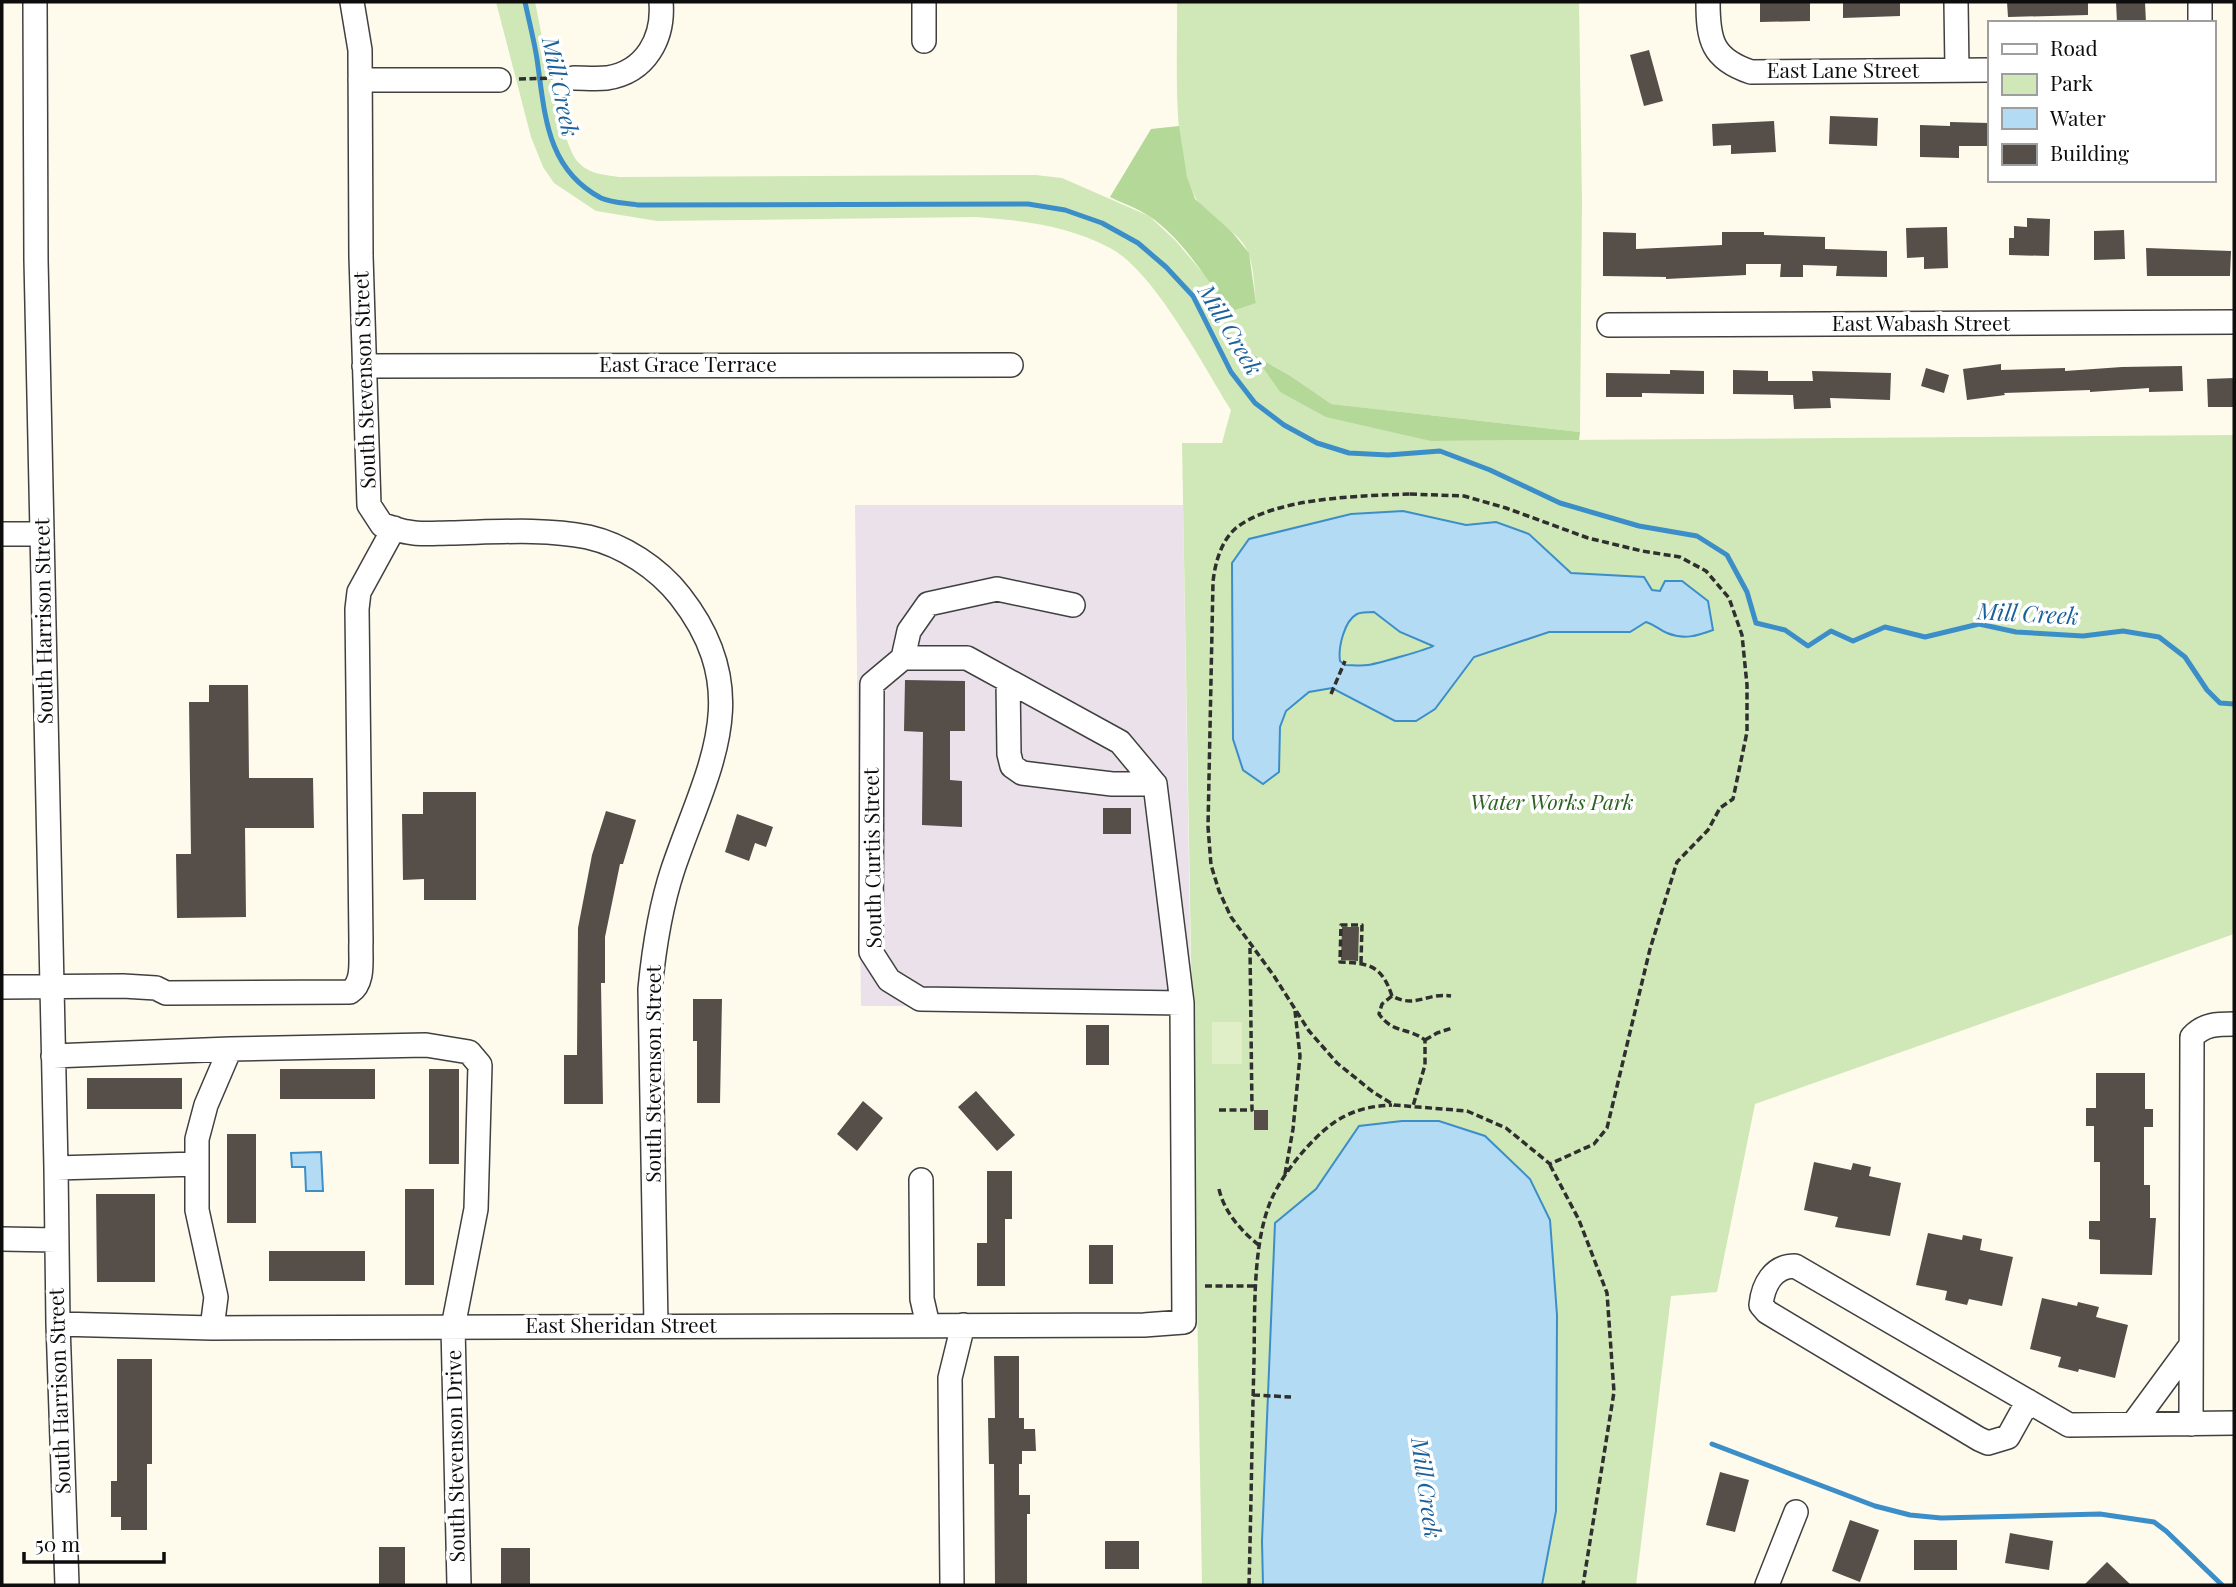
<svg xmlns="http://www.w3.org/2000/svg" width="2236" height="1587" viewBox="0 0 2236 1587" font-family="'Playfair Display',serif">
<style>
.industrial{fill:#eae1eb}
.green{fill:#d0e8b8}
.forest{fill:#b3d897}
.pitch{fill:#e1efc9}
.water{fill:#b3dbf4;stroke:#3c8ec9;stroke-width:2;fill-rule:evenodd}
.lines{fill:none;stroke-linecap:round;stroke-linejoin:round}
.stream{stroke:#3c8ec9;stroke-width:5}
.building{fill:#554e49}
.minor-casing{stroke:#404040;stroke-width:26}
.path{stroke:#2f2f2f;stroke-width:3.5;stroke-dasharray:7 3.5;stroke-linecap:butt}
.minor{stroke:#fff;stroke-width:23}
.labels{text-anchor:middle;stroke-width:7;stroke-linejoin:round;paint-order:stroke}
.street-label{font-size:21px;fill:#0d0d0d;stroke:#fff}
.park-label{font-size:21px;font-style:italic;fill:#2c621f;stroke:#fff}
.water-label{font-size:23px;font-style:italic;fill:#1a609b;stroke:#fff}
</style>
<rect width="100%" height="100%" fill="#fefbed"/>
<path class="industrial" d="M855,505H1183L1191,992L1154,1007L861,1006Z"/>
<path class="green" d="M496,2H535C542,34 560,144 579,163C589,174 605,175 619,177L1036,175L1062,178L1149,216L1175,240L1203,273L1229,312L1256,302C1254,287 1254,269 1249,255C1241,229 1207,220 1195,197C1171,152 1178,54 1177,2H1579L1582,203L1580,432L1330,404L1289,375L1256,356L1280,392L1431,441L2234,435V934L1755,1104L1717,1292L1671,1296L1636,1585H1202L1182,443H1222L1231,410C1204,367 1154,271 1110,248C1069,226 1020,220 975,217L657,221L596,211L554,183L543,167L531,137Z"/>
<path class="forest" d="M1179,126L1187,177L1195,199L1232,232L1249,253L1256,303L1229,312C1207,279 1183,239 1149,216C1137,208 1122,203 1110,197L1151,129Z
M1254,355L1289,375L1331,404L1580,432L1579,440L1431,441L1326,417L1280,392Z"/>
<path class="pitch" d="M1212,1022H1242V1064H1212Z"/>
<path class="water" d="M1403,511L1466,525L1496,522L1529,534L1571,573L1644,577L1652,590L1660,591L1665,581H1682L1708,601L1713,630C1697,636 1684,640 1667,633C1659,630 1656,625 1646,622L1630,632H1549L1474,657L1435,709L1416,721H1395L1332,688L1309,692L1286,711L1280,727L1279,772L1263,784L1243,770L1233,739L1232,563L1249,539L1351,514ZM1374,612L1400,632L1433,646C1429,649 1376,664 1368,665C1361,666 1352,665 1345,665L1340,661C1338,648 1344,621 1357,614C1361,612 1369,612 1374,612Z
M1402,1121H1439L1485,1136L1530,1179L1550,1220L1557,1315L1556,1511L1542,1585H1263L1262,1541L1275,1223L1316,1189L1359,1126Z
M321,1152L323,1191H306L305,1167H292L291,1153Z"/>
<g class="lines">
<path class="stream" d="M525,2C529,21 534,40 537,59C545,114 546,169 601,198C612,203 626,203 638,205L1028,204L1065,210L1102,223L1138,243L1166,267L1193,296L1231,372L1255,403L1284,425L1317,443L1349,453L1388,455L1440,451L1490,470L1560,503L1639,526L1697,536L1727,555L1747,592L1756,623L1785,630L1808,646L1831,631L1853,641L1885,627L1925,637L1979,624L2016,632L2083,636L2123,631L2159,637L2185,657L2207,690L2220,703L2234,704
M1712,1444L1875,1506L1910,1515L1941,1518L2100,1514L2154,1522L2166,1531L2222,1585"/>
</g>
<path class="building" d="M1760,2H1810V21L1760,22Z
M1843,2H1900V16L1843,18Z
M2007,2H2088V15L2008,17Z
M2116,2H2145L2146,23H2117Z
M1649,50L1663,101L1644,106L1630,55Z
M1830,116L1878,118L1877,146L1829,144Z
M1774,121L1776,152L1731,154V145L1713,146L1712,124Z
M1950,122L1989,123V146H1959V158L1920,157V125L1950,126Z
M2027,218L2050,219L2049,256L2009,255V238H2014V226L2027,227Z
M1947,227L1948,268L1924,269V257L1907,258L1906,228Z
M2124,230L2125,259L2094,260V231Z
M1603,232L1636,233V249L1722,245V232H1764V235L1825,237V249L1887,251V277L1836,276L1837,266L1803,265V277H1780L1781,264H1746V275L1666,279V277L1603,276Z
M2146,248L2231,251L2230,276H2147Z
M2001,364V370L2065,368V371L2122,367L2182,366L2183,391L2149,392V388L2090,392V390L2004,393L2005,395L1967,400L1963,369Z
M1926,368L1949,375L1944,393L1921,386Z
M1670,370L1704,371V394L1642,393V397H1606V373L1670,374Z
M1733,370L1768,371V381H1813L1812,371L1891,373L1890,400L1830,398L1831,408L1794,409L1793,395L1733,394Z
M2234,378V407H2208L2207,379Z
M905,680L965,681V731H950V780L962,781V827L922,825L923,732L904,731Z
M209,685H248L249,778H313L314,828H245L246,917L177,918L176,854H191L189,702H209Z
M423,792H476V900H424V879L403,880L402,814H423Z
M1103,808H1131V834H1103Z
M606,811L636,820L623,864H620L605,937V983H601L603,1104H564V1055H577L578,928L592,855Z
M737,814L773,827L766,847L755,843L749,861L725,852Z
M1342,927H1359L1358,961L1341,960Z
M693,999H722L720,1103H697V1041H693Z
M1086,1025H1109V1065H1086Z
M280,1069H375V1099H280Z
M429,1069H459V1164H429Z
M2096,1073H2145V1109H2153V1127H2144V1185H2150V1218H2156L2152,1275L2100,1274V1240L2089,1239V1221H2100V1162H2094V1126H2086V1108H2096Z
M87,1078H182V1109H87Z
M976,1091L1015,1135L997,1151L958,1107Z
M863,1101L883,1118L857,1151L837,1134Z
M1254,1110H1268V1130H1254Z
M227,1134H256V1223H227Z
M1814,1162L1851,1170L1853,1163L1871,1167L1869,1176L1901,1183L1890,1236L1835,1227L1838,1217L1804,1210Z
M987,1171H1012V1219H1005V1286H977V1243H987Z
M405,1189H434V1285H405Z
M96,1194H155V1282H97Z
M1928,1233L1962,1240L1963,1235L1982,1239L1980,1250L2013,1257L2002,1306L1969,1299L1967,1305L1945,1300L1947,1291L1916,1285Z
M1089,1245H1113V1284H1089Z
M269,1251H365V1281H269Z
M2042,1298L2077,1306L2078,1302L2099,1307L2096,1317L2128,1325L2115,1378L2079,1369L2078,1372L2058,1367L2061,1357L2030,1349Z
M994,1356H1019V1418H1024V1429H1035L1036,1451H1022V1464H1019V1495H1030V1514H1027V1585H995L994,1464H989L988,1418H995Z
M117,1359H152V1464H147V1530H121V1517H111V1481H117Z
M1720,1472L1749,1480L1735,1532L1706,1525Z
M1850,1520L1879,1530L1860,1582L1832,1571Z
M2010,1533L2053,1541L2049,1570L2005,1563Z
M1914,1540H1957V1570H1914Z
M1105,1541H1139V1569H1105Z
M379,1547H405V1585H379Z
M501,1548H530V1585H501Z
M2107,1562L2131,1585H2084Z"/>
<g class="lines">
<g class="minor-casing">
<path id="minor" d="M35,2L36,260L56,1168L58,1324L67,1585
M352,2L360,50L361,256L369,505L382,525C391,527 399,531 408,532C421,535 437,533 450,533C496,532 543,528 588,537C623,545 658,568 680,596C757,694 707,769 673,869C660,908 654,948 650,989L656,1326
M1708,2C1708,40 1712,59 1751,72L1989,70
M1956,2L1957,70
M2200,2V23
M924,41V2
M574,78C584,78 596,79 607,78C646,72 664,38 661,2
M360,80H499
M1609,325L2234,322
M364,366L1011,365
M2,534H42
M903,658L909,631L928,604L997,589L1073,605
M1008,681L1009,754L1012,766L1022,773L1112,784H1155
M2,987L123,986L156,988L166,993L350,992C365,982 360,958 361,942L357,609L359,592L394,528
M53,1056L230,1049L426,1045L469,1052L480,1065L476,1209L453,1327L459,1585
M56,1168L197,1164
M921,1180L922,1299L928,1325
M2,1239L56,1240
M58,1324L212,1328L1144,1325L1184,1322L1182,1003L920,999L889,980L871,952L872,684L903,658H967L1120,742L1155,784L1182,1003
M212,1328L216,1297L197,1210V1139L206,1105L230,1049
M2028,1401L2008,1437L1988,1443L1979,1439L1767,1312L1761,1305C1763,1285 1773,1266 1795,1266L2069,1425L2234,1423
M2133,1424L2191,1345
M2191,1424L2192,1037C2204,1024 2217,1024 2234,1024
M952,1585L950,1378L963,1325
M1767,1585L1796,1512"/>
</g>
<path class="path" d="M519,79L553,78
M1410,494L1464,496L1506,508L1588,538L1642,551L1680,557L1706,571L1729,598L1742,635L1747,685V732L1733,799L1720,808L1708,830L1677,862L1650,949L1607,1128L1594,1144L1550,1164L1506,1128L1467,1111L1394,1105L1373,1092L1337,1063L1309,1031L1274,976L1231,917L1219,891L1211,865L1208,827L1213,582C1215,563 1221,541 1236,528C1275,497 1361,496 1410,494Z
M1331,694L1345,661
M1361,963L1362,925H1341L1340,962C1370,963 1382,966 1392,996C1416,1009 1427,992 1451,996
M1392,996L1382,1004L1379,1014C1393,1034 1408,1027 1425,1040V1065L1413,1106
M1425,1040L1437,1033L1452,1028
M1219,1110H1252L1250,948
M1550,1165L1579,1220L1607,1293L1614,1392L1583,1585
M1285,1174L1293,1129L1300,1056L1295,1011
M1219,1189C1224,1212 1242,1232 1260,1246
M1205,1286H1255
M1253,1395L1291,1397
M1249,1585C1251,1511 1252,1436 1254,1361C1255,1313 1252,1242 1272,1198C1284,1171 1319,1128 1345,1116C1361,1108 1375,1106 1392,1105"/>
<use href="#minor" class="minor"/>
</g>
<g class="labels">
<g class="street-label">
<text x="1843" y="78">East Lane Street</text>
<text x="1921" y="331">East Wabash Street</text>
<text x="688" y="372">East Grace Terrace</text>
<text transform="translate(365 380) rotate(-92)" y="7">South Stevenson Street</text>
<text transform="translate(44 621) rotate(-91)" y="7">South Harrison Street</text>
<text transform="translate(873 858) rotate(-91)" y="7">South Curtis Street</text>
<text transform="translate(654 1074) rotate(-90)" y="7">South Stevenson Street</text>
<text x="621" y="1333">East Sheridan Street</text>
<text transform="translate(60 1391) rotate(-92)" y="7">South Harrison Street</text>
<text transform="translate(456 1456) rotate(-91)" y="7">South Stevenson Drive</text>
</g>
<g class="park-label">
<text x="1552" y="810">Water Works Park</text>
</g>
<g class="water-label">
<text transform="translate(560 87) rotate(78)" y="8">Mill Creek</text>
<text transform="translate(1230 330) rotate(59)" y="8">Mill Creek</text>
<text transform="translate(2028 614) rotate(3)" y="8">Mill Creek</text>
<text transform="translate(1426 1488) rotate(82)" y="8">Mill Creek</text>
</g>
</g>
<rect width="2236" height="1587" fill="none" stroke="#0d0d0d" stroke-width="7"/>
<rect x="1988" y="21" width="228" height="161" fill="#ffffff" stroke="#9e9e9e" stroke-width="2"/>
<rect x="2002" y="44" width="35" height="10" fill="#ffffff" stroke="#9e9e9e" stroke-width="2"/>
<text x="2050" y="56" font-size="21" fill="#0d0d0d">Road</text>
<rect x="2002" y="74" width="35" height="21" fill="#d0e8b8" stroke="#9e9e9e" stroke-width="2"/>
<text x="2050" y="91" font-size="21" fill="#0d0d0d">Park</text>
<rect x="2002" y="108" width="35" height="21" fill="#b3dbf4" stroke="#9e9e9e" stroke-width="2"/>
<text x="2050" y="126" font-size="21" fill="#0d0d0d">Water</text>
<rect x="2002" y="144" width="35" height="21" fill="#554e49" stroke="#9e9e9e" stroke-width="2"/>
<text x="2050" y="161" font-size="21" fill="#0d0d0d">Building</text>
<path d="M24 1552v10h140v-10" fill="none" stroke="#0d0d0d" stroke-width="3.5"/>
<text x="35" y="1552" font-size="21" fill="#0d0d0d" stroke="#ffffff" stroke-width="5" paint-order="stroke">50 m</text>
</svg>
